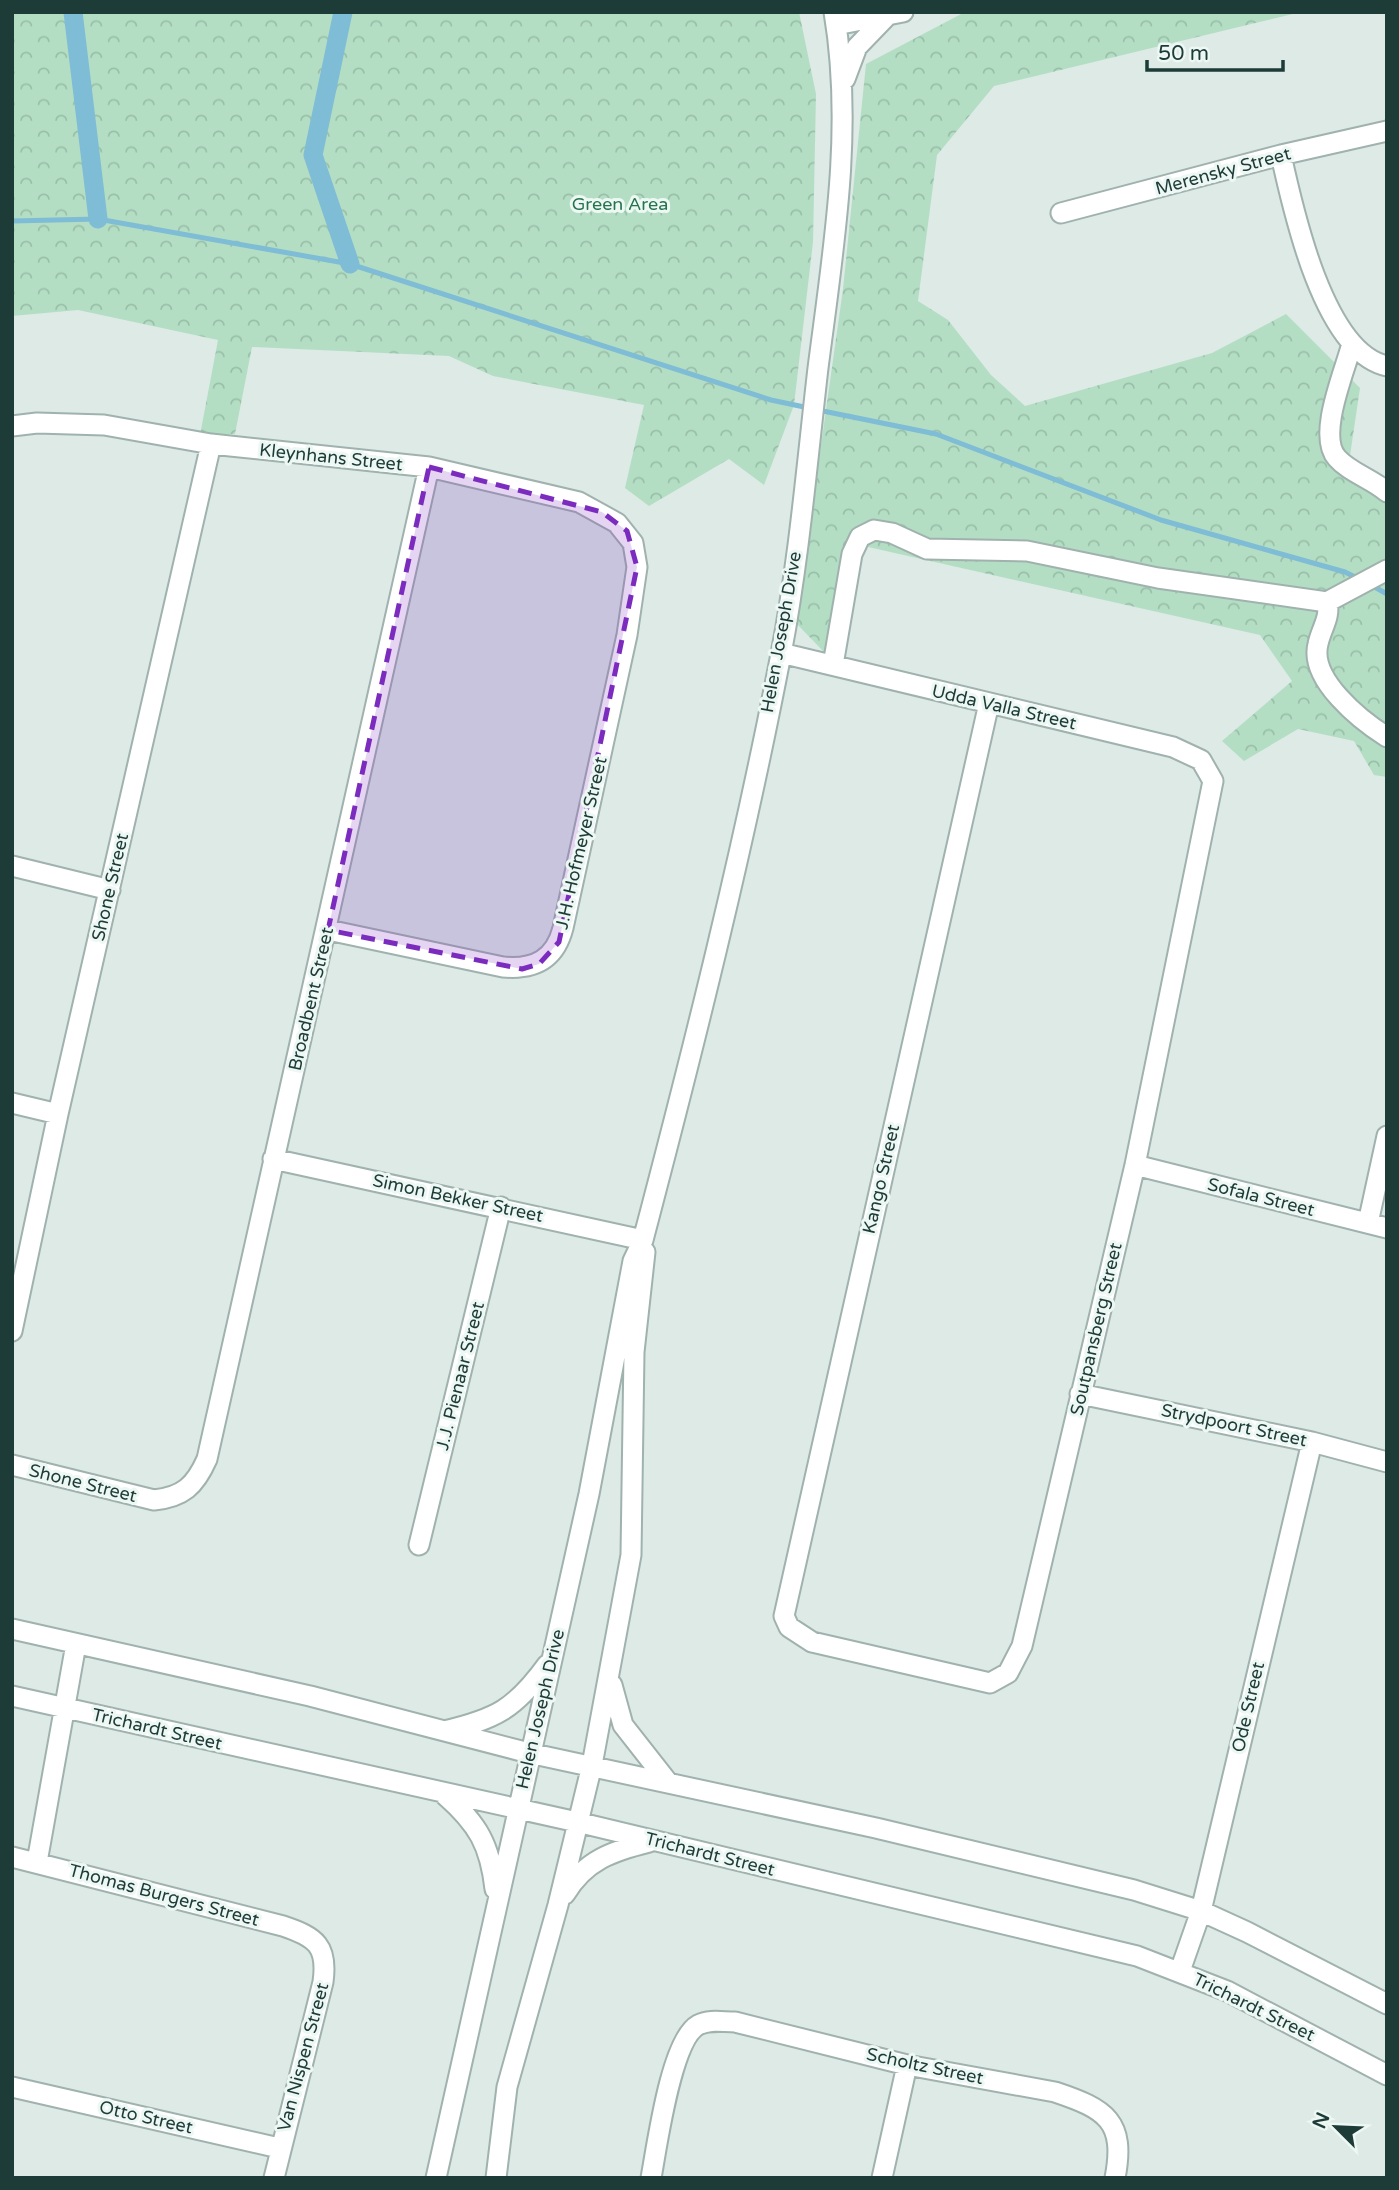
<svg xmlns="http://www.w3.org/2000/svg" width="1399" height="2190" viewBox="0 0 1399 2190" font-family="'Varela Round',sans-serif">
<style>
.forest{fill:url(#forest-crowns)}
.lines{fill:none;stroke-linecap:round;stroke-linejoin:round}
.stream{stroke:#7fbcd5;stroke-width:5}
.canal{stroke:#7fbcd5;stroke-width:19}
.minor-casing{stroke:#a0b2ae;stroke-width:23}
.minor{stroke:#fff;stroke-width:19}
.marked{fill:#7b2cbf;fill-opacity:0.2;stroke:#7b2cbf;stroke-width:5;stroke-dasharray:14 9;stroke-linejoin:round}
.labels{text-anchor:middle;stroke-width:6;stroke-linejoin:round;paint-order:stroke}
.street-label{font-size:18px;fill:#1d3b37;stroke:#edf7f3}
.park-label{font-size:18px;fill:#25744e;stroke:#edf7f3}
</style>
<defs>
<pattern id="forest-crowns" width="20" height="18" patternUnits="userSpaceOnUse" patternTransform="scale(1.75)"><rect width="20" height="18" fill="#b3dec4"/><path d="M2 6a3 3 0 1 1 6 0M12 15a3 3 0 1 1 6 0" fill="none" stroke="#9abfa9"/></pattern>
</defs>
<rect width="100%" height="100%" fill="#ddeae6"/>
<path class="forest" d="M12,12H799L816,94L813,242L794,405L764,485L729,459L649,506L625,488L644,405L493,376L449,356L252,347L235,434L200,435L218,340L78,310L12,316Z
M965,12H1301L994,86L937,155L918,301L948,320L991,375L1025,406L1212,353L1286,314L1360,388L1348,469L1387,496V777L1374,775L1354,741L1298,729L1244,761L1222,741L1292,681L1260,635L846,542L824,652L796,623L843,289L866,64Z"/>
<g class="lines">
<path class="stream" d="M12,221L98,219L350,264L771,400L809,408
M818,410L936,434L1161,520L1345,572L1359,579
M1371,585L1387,594"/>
<path class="canal" d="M73,12L98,219
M343,12L313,155L350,264"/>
<g class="minor-casing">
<path id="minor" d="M836,25L903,12
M845,79L857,47L886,17
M1281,155C1293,210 1324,353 1387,366
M1061,213L1281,155L1387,131
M1351,347C1344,373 1317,436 1337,458C1349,472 1372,479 1387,492
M12,426L37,423L104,425L211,444L429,467L579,502L617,523L633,543L637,567L627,635L563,928C555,959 535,970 503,967L328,930
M1327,602L1387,570
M781,653L1173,747L1201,760L1213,781L1135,1165L1022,1646L1008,1673L990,1683L812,1642L789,1627L784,1616L989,703
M833,665L852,554L860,537L874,530L892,533L927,549L1027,551L1158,578L1327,602C1331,617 1321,629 1318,644C1309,679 1360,720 1387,737
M12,866L110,890
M12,1103L58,1114
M273,1159L643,1240
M1135,1165L1387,1228
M1368,1223L1387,1136
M12,1331L58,1114L211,444
M1080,1394L1312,1442L1387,1462
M12,1465L154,1500C183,1497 195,1486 207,1459L429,467
M419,1545L501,1207
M12,1629L310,1696L529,1753L876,1828L1134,1890L1201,1911L1247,1932L1387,2004
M612,1685L623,1725L667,1781
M12,1696L577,1822L1137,1956L1227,1991L1387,2075
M444,1731C496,1719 515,1709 547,1665
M445,1795C478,1824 490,1845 495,1889
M12,1857L283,1926C316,1937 328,1946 323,1982L274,2178
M37,1862L76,1644
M565,1894C585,1860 613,1851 649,1842
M1180,1971L1201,1911L1312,1442
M12,2087L279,2148
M436,2178L589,1494L633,1261L643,1240C694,1046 743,851 781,654C799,560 807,463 818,368C833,251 854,130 834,12
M496,2178L507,2087L558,1905L592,1765L631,1555L634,1352L645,1252
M651,2178C657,2146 671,2040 698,2025C710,2019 722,2022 735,2022L907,2065L1055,2092C1106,2109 1126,2121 1115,2178
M882,2178L907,2065"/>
</g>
<use href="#minor" class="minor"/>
</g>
<path class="marked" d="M429,467L602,512L627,531L637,567L559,942L539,964L522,969L328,930Z"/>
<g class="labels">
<g class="street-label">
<text transform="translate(1223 171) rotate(-15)" y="6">Merensky Street</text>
<text transform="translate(331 457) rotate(6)" y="6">Kleynhans Street</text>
<text transform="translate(781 632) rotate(-80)" y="6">Helen Joseph Drive</text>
<text transform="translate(1004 707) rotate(13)" y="6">Udda Valla Street</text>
<text transform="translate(581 843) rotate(-77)" y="6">J.H. Hofmeyer Street</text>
<text transform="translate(110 887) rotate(-77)" y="6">Shone Street</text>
<text transform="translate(311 999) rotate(-77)" y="6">Broadbent Street</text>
<text transform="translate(881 1179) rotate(-77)" y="6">Kango Street</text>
<text transform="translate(1261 1197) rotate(14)" y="6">Sofala Street</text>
<text transform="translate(458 1198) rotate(12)" y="6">Simon Bekker Street</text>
<text transform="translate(1096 1329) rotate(-77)" y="6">Soutpansberg Street</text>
<text transform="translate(460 1376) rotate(-76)" y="6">J.J. Pienaar Street</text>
<text transform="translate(1234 1425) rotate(12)" y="6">Strydpoort Street</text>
<text transform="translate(83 1483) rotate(14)" y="6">Shone Street</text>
<text transform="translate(1248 1707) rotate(-77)" y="6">Ode Street</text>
<text transform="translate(540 1709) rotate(-77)" y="6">Helen Joseph Drive</text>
<text transform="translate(157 1729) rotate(13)" y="6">Trichardt Street</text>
<text transform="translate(710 1854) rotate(14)" y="6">Trichardt Street</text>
<text transform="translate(164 1895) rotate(15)" y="6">Thomas Burgers Street</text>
<text transform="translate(1254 2007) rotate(26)" y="6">Trichardt Street</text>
<text transform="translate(303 2057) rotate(-75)" y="6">Van Nispen Street</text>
<text transform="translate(925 2066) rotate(12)" y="6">Scholtz Street</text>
<text transform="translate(146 2117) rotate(13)" y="6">Otto Street</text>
</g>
<g class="park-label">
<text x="620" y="210">Green Area</text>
</g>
</g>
<rect width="1399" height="2190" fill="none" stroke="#1d3b37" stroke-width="28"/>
<g transform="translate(1336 2127) rotate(294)" stroke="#edf7f3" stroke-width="5" paint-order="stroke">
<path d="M0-5L12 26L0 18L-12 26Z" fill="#1d3b37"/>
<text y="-10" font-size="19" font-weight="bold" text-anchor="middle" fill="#1d3b37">N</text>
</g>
<path d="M1147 60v10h136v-10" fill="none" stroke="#1d3b37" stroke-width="3.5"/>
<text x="1158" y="60" font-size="21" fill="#1d3b37" stroke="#edf7f3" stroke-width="5" paint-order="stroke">50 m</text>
</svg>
